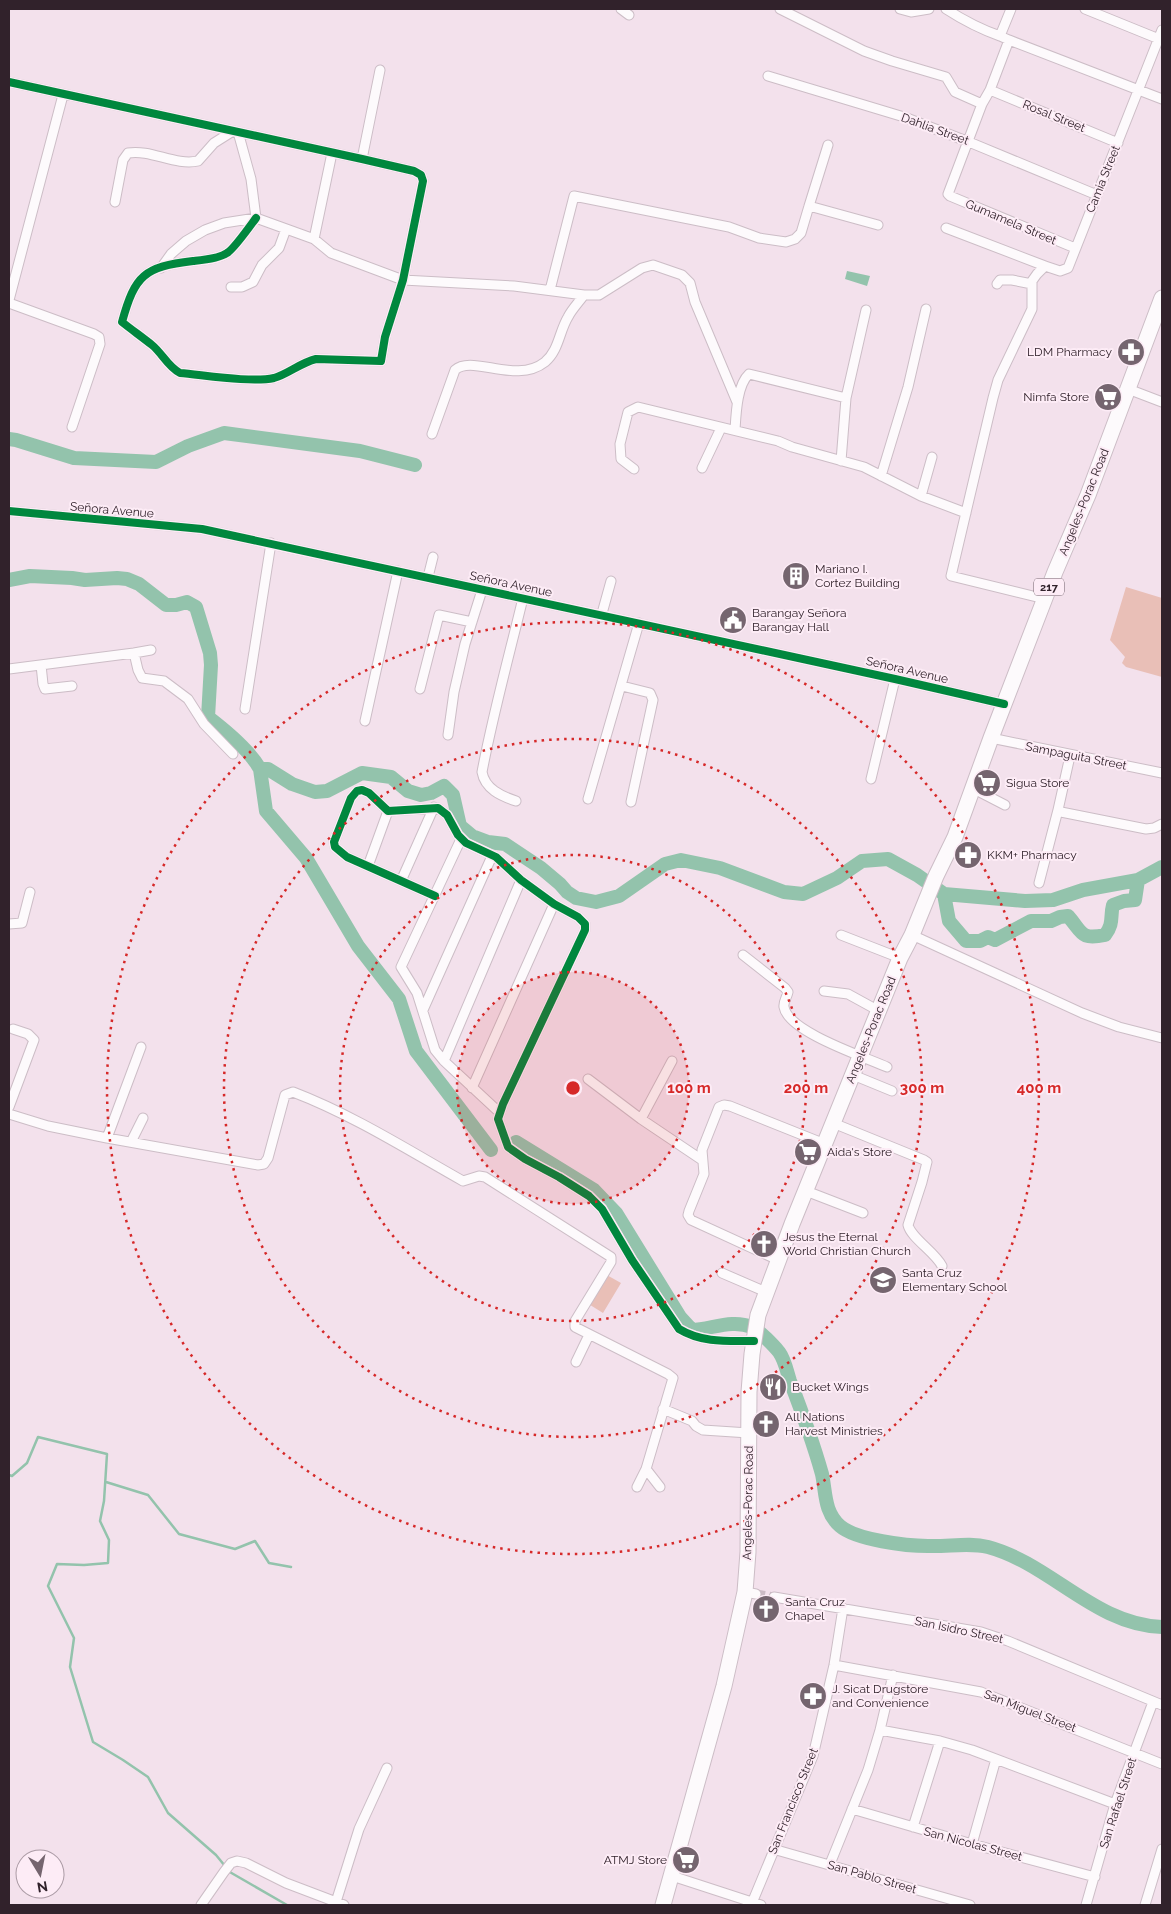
<svg xmlns="http://www.w3.org/2000/svg" width="1171" height="1914" viewBox="0 0 1171 1914" font-family="Raleway,sans-serif">
<style>
.green{fill:#e9bfb7}
.water{fill:#93c3ac}
.lines{fill:none;stroke-linecap:round;stroke-linejoin:round}
.stream{stroke:#93c3ac;stroke-width:2.5}
.river{stroke:#93c3ac;stroke-width:14}
.street-tunnel{stroke:#ccbbc5;stroke-width:9;stroke-dasharray:9 4.5;stroke-linecap:butt}
.street-casing{stroke:#ccbdc6;stroke-width:11}
.primary-casing{stroke:#ccbdc6;stroke-width:17}
.street{stroke:#fdfafc;stroke-width:9}
.primary{stroke:#fdfafc;stroke-width:15}
.cycleway-casing{stroke:#fdecf6;stroke-width:11}
.cycleway{stroke:#00873e;stroke-width:8}
.ring{fill:none;stroke:#d62828;stroke-width:2.5;stroke-dasharray:2.5 5}
.labels{text-anchor:middle;stroke-width:4;stroke-linejoin:round;paint-order:stroke}
.shield{fill:#fdecf6;stroke:#6e5f68;stroke-width:1}
.shield-label{font-size:11px;font-weight:bold;fill:#31222b}
.street-label{font-size:12px;fill:#31222b;stroke:#fdecf6}
.poi-label{font-size:12px;fill:#31222b;stroke:#fdecf6;text-anchor:start}
.centre{fill:#d62828;stroke:#fdecf6;stroke-width:2.5}
.ring-label{font-size:15px;text-anchor:middle;font-weight:bold;fill:#d62828;stroke:#fdecf6;stroke-width:4;stroke-linejoin:round;paint-order:stroke}
</style>
<rect width="100%" height="100%" fill="#f3e1ec"/>
<path class="green" d="M1126,587L1162,598V677L1126,667L1122,663L1125,657L1110,640Z
M605,1274L621,1283L603,1313L587,1303Z"/>
<path class="water" d="M847,271L870,276L867,286L845,279Z"/>
<g class="lines">
<path class="stream" d="M9,1475L12,1476L27,1463L38,1437L107,1454L104,1501L100,1521L109,1540L108,1563L84,1565L57,1564L48,1586L74,1638L70,1667L93,1742L123,1760L148,1777L168,1813L216,1855L225,1866
M106,1482L148,1495L179,1534L235,1549L255,1541L269,1563L291,1567
M228,1871L287,1905"/>
<path class="river" d="M9,439L16,440L74,458L156,462L188,446L224,433L360,451L415,465
M9,580L30,576L72,578L85,580L117,578L127,579L139,584L166,605H176L187,602L196,607L210,653L211,665L208,717C225,730 250,751 260,769H268L292,784L315,792L327,791L362,773L391,777L408,791L421,795L431,793L444,786L453,795L460,826L472,836L488,842L505,844L541,868L560,884L567,892L576,898L596,902L619,896L665,864L681,860L720,868L784,892L803,894L837,878L862,861L888,859L917,875L944,894L949,921L966,941H980L988,937L995,940L1031,921H1051L1060,917L1068,916C1083,933 1080,940 1105,935C1114,924 1110,916 1113,905L1124,901L1135,900L1138,880L1162,867
M260,769L266,811L306,858L358,946L399,999L416,1051L491,1150
M944,894L1025,901L1053,900L1083,890L1138,880
M516,1142L594,1190L616,1213L680,1317L692,1330C712,1329 732,1319 752,1327C758,1329 775,1347 779,1352C785,1360 787,1372 790,1381C802,1412 813,1442 822,1474C826,1493 824,1512 840,1526C856,1540 907,1546 928,1546C948,1547 969,1542 988,1547C1051,1564 1095,1625 1162,1627"/>
<path class="street-tunnel" d="M756,1594L774,1597"/>
<g class="street-casing">
<path id="street" d="M621,9L629,15
M780,9L864,51L892,61L946,77L955,92L982,104
M900,9L911,12L929,9
M946,9C963,20 980,29 1000,36
M1011,9L1000,36L1009,40L990,90L982,104L948,194L950,196L1075,248
M1085,9L1159,39
M1009,40L1162,99
M768,76L904,117L969,142L1097,195
M9,82L362,159L414,171L421,175L423,181L403,280L385,337L381,361L316,359C300,363 288,374 274,378C252,383 204,375 180,373C168,367 162,353 152,345C142,337 132,330 122,322C135,275 144,267 193,261C203,260 218,259 227,253C234,249 250,226 256,218
M990,90L1118,143
M238,132L251,179L256,218
M362,159L380,70
M115,202L123,160L128,153C151,149 175,166 198,161L214,143L233,131
M809,206L828,145
M946,228L1045,266L1060,271L1068,268L1162,30
M314,239L332,153
M161,268L171,254L186,241L205,230L224,223L256,218L314,239L331,253L403,280L514,286L584,295H599L642,268L653,265L682,275L690,283L695,302L737,402
M997,284L1000,280H1012L1032,284
M231,287H242L253,282L262,265L279,248L286,229
M550,290L574,196L729,227L759,238L786,242L795,239L801,233L809,206L878,225
M9,300L63,95
M9,303L94,334L99,337L100,344L72,427
M1128,389L1162,402
M735,430C736,414 737,385 749,374L846,398
M432,434L455,370C472,354 516,385 545,362C559,350 559,332 568,317C572,309 579,302 584,295
M841,461L846,398L866,310
M702,468L721,428
M634,469L621,459L620,444L628,412L638,407L778,441L792,447L864,467L921,496L966,513
M881,476L908,387L926,309
M921,496L932,457
M9,511L202,529L895,679L1004,704
M428,577L433,557
M1045,599L951,576L993,398L998,380L1032,309V281L1037,274L1045,266
M601,617L611,581
M134,653L138,670L142,678L164,681L188,699L204,724L233,754
M41,665L43,684L45,689L72,686
M9,669L134,653L151,650
M622,686L650,693L653,700L631,802
M420,689L439,615L472,622
M245,709L271,543
M365,721L398,571
M448,735L454,692L465,644L482,590
M991,738L1162,773
M1070,756L1058,810L1061,812L1146,829L1154,828L1162,824
M871,779L895,679
M974,789L1005,805
M588,799L639,623
M516,801C501,796 485,789 482,772C493,714 509,656 523,598
M461,839L401,967L417,993L435,1050L444,1061L500,1113
M368,866L388,811
M401,881L434,807
M1039,883L1058,810
M435,896L347,857L335,847L334,842L351,798L357,791L362,790L369,793L388,811L438,808L447,815L458,835L466,843L496,857L521,880L554,904L578,917L585,924V930L503,1104L498,1119L508,1147L525,1159L559,1177L589,1196L602,1209L632,1260L679,1329C702,1343 727,1341 754,1341
M9,924L22,923L30,892
M841,935L900,958
M912,935L1082,1013L1119,1027L1162,1038
M743,955L785,988L788,992C787,997 783,1002 784,1007C788,1032 865,1057 887,1067
M824,991L848,994L879,1011
M423,1010L492,856
M444,1061L521,880
M672,1061L641,1119L702,1160
M853,1075L892,1091
M588,1079L641,1119
M472,1088L554,904
M9,1107L34,1040L28,1034L13,1029
M9,1114L48,1126L107,1138L258,1165L264,1164L268,1158L285,1095L293,1092C353,1115 408,1150 463,1181L479,1176L485,1177L611,1257V1262L575,1321V1327L668,1374L673,1378L646,1469L637,1487
M833,1123L924,1160L927,1162L922,1182L908,1225C911,1238 935,1252 942,1266
M107,1138L141,1047
M131,1142L143,1118
M806,1191L863,1213
M778,1260L691,1220L688,1215L689,1211L704,1174L702,1150L719,1107L724,1105L730,1106L825,1144
M722,1273L766,1292
M576,1362L589,1335
M663,1409L692,1421L696,1426L703,1430L749,1433
M646,1469L660,1487
M745,1592L756,1594
M774,1597L981,1632L1008,1641L1162,1705
M834,1665L981,1692L1162,1764
M880,1730L940,1741L972,1750L1115,1804
M852,1809L972,1844L1095,1877
M913,1827L940,1741
M972,1844L996,1759
M773,1849L970,1905
M830,1864L868,1770L880,1730L893,1675
M672,1876L761,1905
M336,1902L359,1829L387,1768
M752,1903L813,1756L834,1665L843,1608
M201,1905L224,1872L231,1863L237,1861L246,1863L286,1883L344,1905
M1086,1905L1115,1804L1153,1702
M1145,1905L1162,1849"/>
</g>
<g class="primary-casing">
<path id="primary" d="M663,1905L724,1686L745,1592L748,1552L749,1392L752,1354L758,1315L792,1224L900,958L912,935L936,876L955,837L991,738L1055,572L1088,495L1162,298"/>
</g>
<use href="#street" class="street"/>
<use href="#primary" class="primary"/>
<g class="cycleway-casing">
<path id="cycleway" d="M9,82L362,159L414,171L421,175L423,181L403,280L385,337L381,361L316,359C300,363 288,374 274,378C252,383 204,375 180,373C168,367 162,353 152,345C142,337 132,330 122,322C135,275 144,267 193,261C203,260 218,259 227,253C234,249 250,226 256,218
M9,511L202,529L895,679L1004,704
M435,896L347,857L335,847L334,842L351,798L357,791L362,790L369,793L388,811L438,808L447,815L458,835L466,843L496,857L521,880L554,904L578,917L585,924V930L503,1104L498,1119L508,1147L525,1159L559,1177L589,1196L602,1209L632,1260L679,1329C702,1343 727,1341 754,1341"/>
</g>
<use href="#cycleway" class="cycleway"/>
</g>
<circle cx="573" cy="1088" r="116" fill="#d62828" fill-opacity=".12"/>
<g class="ring">
<circle cx="573" cy="1088" r="116"/>
<circle cx="573" cy="1088" r="233"/>
<circle cx="573" cy="1088" r="349"/>
<circle cx="573" cy="1088" r="466"/>
</g>
<defs>
<g id="pharmacy-disc" transform="scale(1.4375)"><circle r="9.5" fill="#75656f" stroke="#fdecf6"/><path d="M-2-6h4v4h4v4h-4v4h-4v-4h-4v-4h4Z" fill="#fff"/></g>
<g id="supermarket-disc" transform="scale(1.4375)"><circle r="9.5" fill="#75656f" stroke="#fdecf6"/><path d="M-6-5.5h2.5l.6 2H6L4.5 2H-2.5L-4.4-4H-6ZM-1.5 3.2a1.3 1.3 0 1 0 .1 0ZM3 3.2a1.3 1.3 0 1 0 .1 0Z" fill="#fff"/></g>
<g id="building-disc" transform="scale(1.4375)"><circle r="9.5" fill="#75656f" stroke="#fdecf6"/><path d="M-4-6H4V6H1V3H-1V6H-4ZM-2.5-4.3h1.7v1.8h-1.7ZM.8-4.3h1.7v1.8H.8ZM-2.5-1h1.7V.8h-1.7ZM.8-1h1.7V.8H.8Z" fill="#fff"/></g>
<g id="civic-disc" transform="scale(1.4375)"><circle r="9.5" fill="#75656f" stroke="#fdecf6"/><path d="M-.6-6.5H3V-4.5H.6V-3L4-1V1h2V6H-6V1h2V-1L-.6-3ZM-1.2 2.5V6h2.4V2.5Z" fill="#fff"/></g>
<g id="church-disc" transform="scale(1.4375)"><circle r="9.5" fill="#75656f" stroke="#fdecf6"/><path d="M-1.2-6h2.4v3.5h3.3v2.4h-3.3V6h-2.4V-.1h-3.3v-2.4h3.3Z" fill="#fff"/></g>
<g id="school-disc" transform="scale(1.4375)"><circle r="9.5" fill="#75656f" stroke="#fdecf6"/><path d="M0-5L7-2L0 1L-7-2ZM-4 1L0 2.5L4 1V4Q0 6-4 4Z" fill="#fff"/></g>
<g id="restaurant-disc" transform="scale(1.4375)"><circle r="9.5" fill="#75656f" stroke="#fdecf6"/><path d="M-5-6h1v4h1v-4h1v4h1v-4h1v5L-1.5 .5V6h-2V.5L-5-1ZM5-6V6H3V1.5H1.5Q1.5-4 5-6Z" fill="#fff"/></g>
</defs>
<g fill-rule="evenodd">
<use href="#pharmacy-disc" x="1131" y="352"/>
<use href="#supermarket-disc" x="1108" y="397"/>
<use href="#building-disc" x="796" y="576"/>
<use href="#civic-disc" x="733" y="620"/>
<use href="#supermarket-disc" x="987" y="783"/>
<use href="#pharmacy-disc" x="968" y="855"/>
<use href="#supermarket-disc" x="808" y="1152"/>
<use href="#church-disc" x="764" y="1244"/>
<use href="#school-disc" x="883" y="1280"/>
<use href="#restaurant-disc" x="773" y="1387"/>
<use href="#church-disc" x="766" y="1424"/>
<use href="#church-disc" x="766" y="1609"/>
<use href="#pharmacy-disc" x="813" y="1696"/>
<use href="#supermarket-disc" x="686" y="1860"/>
</g>
<g class="labels">
<rect class="shield" x="1034" y="578.5" width="30" height="17" rx="4"/>
<g class="shield-label">
<text x="1049" y="591">217</text>
</g>
<g class="street-label">
<text transform="translate(1054 116) rotate(22)" y="4">Rosal Street</text>
<text transform="translate(935 129) rotate(20)" y="4">Dahlia Street</text>
<text transform="translate(1103 179) rotate(-68)" y="4">Camia Street</text>
<text transform="translate(1011 222) rotate(23)" y="4">Gumamela Street</text>
<text transform="translate(1084 502) rotate(-68)" y="4">Angeles-Porac Road</text>
<text transform="translate(112 510) rotate(5)" y="4">Señora Avenue</text>
<text transform="translate(511 584) rotate(12)" y="4">Señora Avenue</text>
<text transform="translate(907 670) rotate(13)" y="4">Señora Avenue</text>
<text transform="translate(1076 756) rotate(11)" y="4">Sampaguita Street</text>
<text transform="translate(871 1030) rotate(-68)" y="4">Angeles-Porac Road</text>
<text transform="translate(748 1503) rotate(-89)" y="4">Angeles-Porac Road</text>
<text transform="translate(959 1630) rotate(12)" y="4">San Isidro Street</text>
<text transform="translate(1030 1711) rotate(21)" y="4">San Miguel Street</text>
<text transform="translate(793 1801) rotate(-68)" y="4">San Francisco Street</text>
<text transform="translate(1118 1803) rotate(-72)" y="4">San Rafael Street</text>
<text transform="translate(973 1844) rotate(15)" y="4">San Nicolas Street</text>
<text transform="translate(872 1877) rotate(16)" y="4">San Pablo Street</text>
</g>
<g class="poi-label">
<text x="1112" y="356" text-anchor="end">LDM Pharmacy</text>
<text x="1089" y="401" text-anchor="end">Nimfa Store</text>
<text x="815" y="573">Mariano I.<tspan x="815" dy="14">Cortez Building</tspan></text>
<text x="752" y="617">Barangay Señora<tspan x="752" dy="14">Barangay Hall</tspan></text>
<text x="1006" y="787">Sigua Store</text>
<text x="987" y="859">KKM+ Pharmacy</text>
<text x="827" y="1156">Aida's Store</text>
<text x="783" y="1241">Jesus the Eternal<tspan x="783" dy="14">World Christian Church</tspan></text>
<text x="902" y="1277">Santa Cruz<tspan x="902" dy="14">Elementary School</tspan></text>
<text x="792" y="1391">Bucket Wings</text>
<text x="785" y="1421">All Nations<tspan x="785" dy="14">Harvest Ministries</tspan></text>
<text x="785" y="1606">Santa Cruz<tspan x="785" dy="14">Chapel</tspan></text>
<text x="832" y="1693">J. Sicat Drugstore<tspan x="832" dy="14">and Convenience</tspan></text>
<text x="667" y="1864" text-anchor="end">ATMJ Store</text>
</g>
</g>
<circle cx="573" cy="1088" r="8" class="centre"/>
<g class="ring-label">
<text x="689" y="1093">100 m</text>
<text x="806" y="1093">200 m</text>
<text x="922" y="1093">300 m</text>
<text x="1039" y="1093">400 m</text>
</g>
<rect width="1171" height="1914" fill="none" stroke="#31222b" stroke-width="20"/>
<g transform="translate(40 1874) rotate(170)"><circle r="24" fill="#fdecf6" stroke="#ab9ba5"/>
<path d="M0-4L9 19L0 12L-9 19Z" fill="#75656f"/>
<text y="-8" font-size="14" font-weight="bold" text-anchor="middle" fill="#31222b">N</text>
</g>
</svg>
